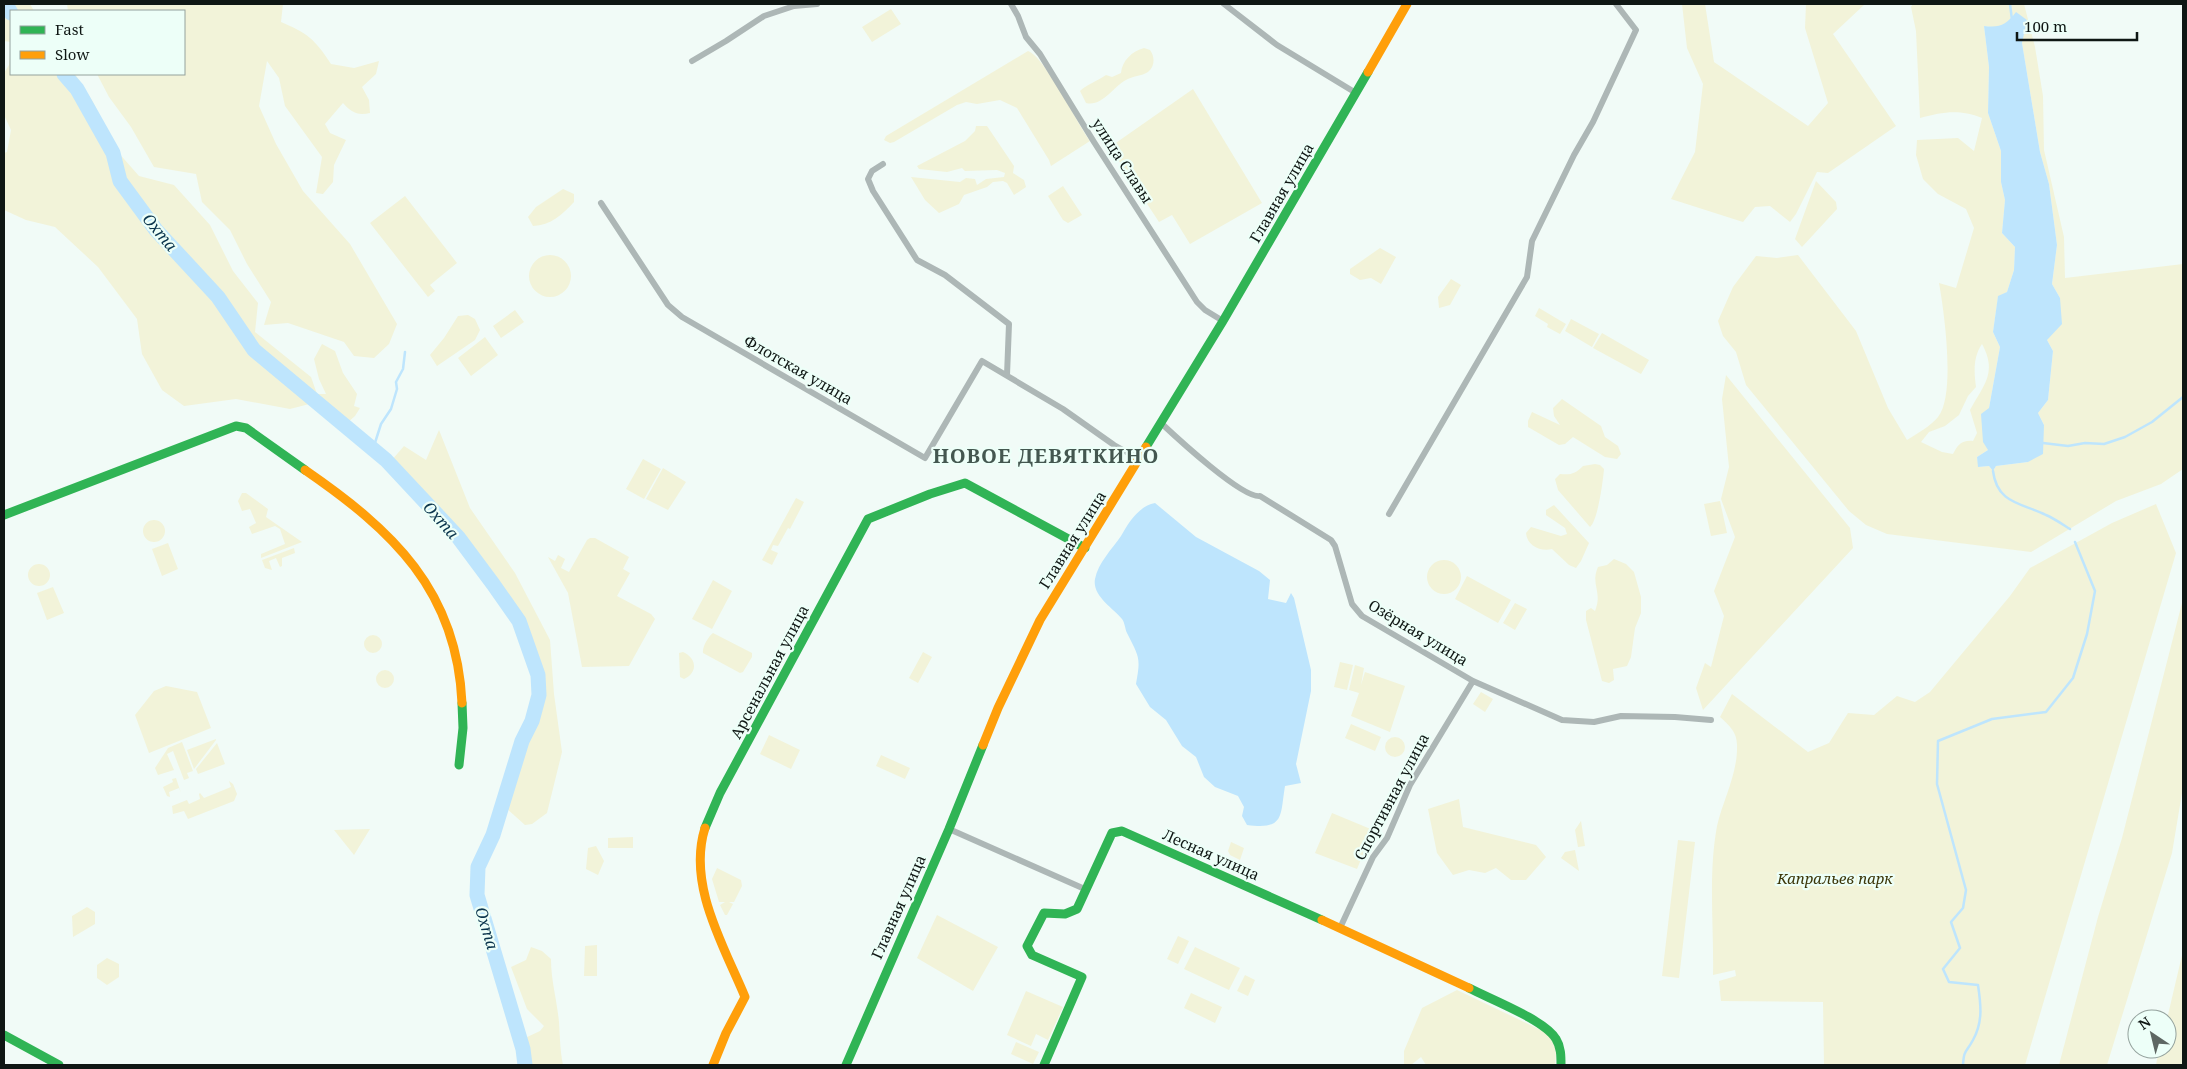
<svg xmlns="http://www.w3.org/2000/svg" width="2187" height="1069" viewBox="0 0 2187 1069" font-family="'Noto Serif',serif">
<style>
.green{fill:#f2f3d9;fill-rule:evenodd}
.water{fill:#bee5fd}
.lines{fill:none;stroke-linecap:round;stroke-linejoin:round}
.stream{stroke:#bee5fd;stroke-width:2.5}
.river{stroke:#bee5fd;stroke-width:15}
.street{stroke:#adb7b6;stroke-width:6}
.fast{stroke:#30b455;stroke-width:9}
.slow{stroke:#ff9f0a;stroke-width:9}
.labels{text-anchor:middle;stroke-width:4.5;stroke-linejoin:round;paint-order:stroke}
.street-label{font-size:15px;fill:#0f1714;stroke:#edfff8}
.park-label{font-size:15px;font-style:italic;fill:#3c3609;stroke:#edfff8}
.water-label{font-size:16px;font-style:italic;fill:#0b354d;stroke:#edfff8}
.district-label{font-size:20px;font-weight:bold;letter-spacing:1px;fill:#445750;stroke:#edfff8}
</style>
<rect width="100%" height="100%" fill="#f1fbf7"/>
<path class="green" d="M4,4H30L34,11H11V42L4,41Z
M67,4H283L281,22C307,33 315,39 331,64L354,68L379,61L376,74L362,87L369,100L370,113C357,116 351,112 343,103L325,124L330,133L346,140L334,165L333,182L323,194L316,193L322,157L285,106L279,78L267,61L259,106L276,144L303,191L350,244L397,324L389,344L374,358L354,356L344,342L288,323L264,325L271,302L247,264L230,230L202,202L196,174L154,167L131,127L109,97L97,74H184V11H68Z
M1682,4H1705L1714,62L1808,126L1828,103L1805,28L1806,4H1865L1833,34L1896,126L1828,173L1817,172L1796,214L1790,222L1770,206L1755,207L1743,222L1671,199L1695,152L1703,84L1687,48Z
M1913,4H2024L2035,47L2043,96L2044,150L2064,237L2065,278L2183,264V469L2161,484L2116,501L2031,552L1887,534L1866,525L1849,511L1746,385L1736,352L1723,336L1718,321L1733,287L1756,256L1777,258L1798,255L1856,331L1888,408L1907,440C1916,434 1931,426 1938,417C1956,395 1944,310 1939,283L1956,288L1974,228L1966,209L1938,194L1923,179L1916,155L1917,140L1958,138L1974,151L1982,118C1959,109 1943,112 1920,118L1916,31L1911,7ZM2026,20L2022,43L2040,152L2049,184L2057,245L2052,284L2060,298L2047,340L2053,351L2048,400L2038,413L2044,425L2028,462L1996,466L1993,471L1989,466L1979,467L1977,457L1988,450L1989,408L2000,347L1993,332L1998,297L2007,292L2014,270L2015,247L2002,233L2005,200L2001,182V151L1988,113L1989,67L1984,26L1999,28L2008,22ZM1982,344C1998,373 1983,386 1970,410L1977,433L1973,441C1961,440 1958,445 1953,454L1942,452L1921,442L1929,432L1945,426L1959,415L1968,396L1976,387C1974,372 1973,357 1982,344Z
M891,9L901,24L872,42L862,27Z
M11,46V74H75L93,102L117,151L139,176L174,185L210,225L233,271L258,303L255,332L311,377L317,394H326L319,379L314,359L322,344L335,351L343,373L357,394L354,406L360,408L355,416L347,423L317,402L290,409L236,399L184,406L162,390L142,354L137,319L98,267L55,227L26,220L4,210V153L7,152L11,130L4,115V73L9,65Z
M1144,48L1150,50C1155,57 1155,66 1148,72C1142,76 1132,76 1126,80C1113,87 1102,107 1086,103L1080,91C1087,84 1098,81 1106,75L1112,77L1121,73C1122,61 1132,51 1144,48Z
M1028,51C1045,57 1077,123 1090,141L1051,166L1049,160L1017,108L1000,100L977,104L966,102L957,105L894,142L890,143L884,140L886,136Z
M1193,89L1262,203L1190,244L1172,215L1159,222L1136,187L1137,180L1128,175L1110,147Z
M976,126H987L1014,166L1013,173L1024,180L1026,187L1014,195L1007,183L1003,181L993,182L987,187L964,195L959,204L939,213L925,200L911,177L960,182L966,178L975,179L977,185L986,179L1004,177L1005,173L997,170L965,171L962,168L947,172L919,169L917,166L965,141L975,131Z
M1816,181L1836,202L1837,209L1802,247L1795,239Z
M1063,186L1082,215L1068,223L1063,220L1048,196Z
M563,189L574,194V202C562,215 551,225 533,226L528,217L536,207Z
M405,196L457,263L430,285L435,291L428,297L370,223Z
M1380,248L1396,257L1381,284L1371,278L1360,280L1350,274V269Z
M529 276a21 21 0 1 1 42 0a21 21 0 1 1-42 0Z
M1451,279L1461,285L1450,305L1439,308L1438,297Z
M1539,308L1566,324L1560,334L1547,327L1548,324L1535,316Z
M515,310L524,322L501,338L493,326Z
M468,315L475,319L480,330L475,340L437,366L430,355L444,338L458,316Z
M1571,319L1599,334L1592,347L1565,331Z
M1602,333L1649,360L1641,374L1593,348Z
M485,337L498,355L471,376L458,358Z
M1726,375L1850,528L1853,548L1703,710L1696,688L1705,663L1711,667L1724,616L1714,591L1735,537L1721,499L1729,467L1722,399Z
M1562,399L1601,426L1605,437L1618,446L1621,454L1617,459L1605,457L1573,437L1565,444L1559,445L1528,427V421L1532,412L1560,425L1554,416L1553,408Z
M439,430L470,508L515,573L550,640L554,694L562,752L547,813L532,824L525,825L506,808L520,759L541,703L540,676L522,620L449,523L391,461L404,446L426,460Z
M643,459L661,469L644,499L626,489Z
M1595,464L1600,465L1604,469C1603,481 1598,520 1590,527L1558,490L1555,479L1560,474C1571,475 1575,474 1583,466Z
M663,468L686,482L668,510L646,499Z
M242,493H246L268,509L266,517L302,542L261,558V554L285,544L280,529L275,526L252,534L249,527L256,523L250,509L242,511L238,501Z
M796,498L804,502L790,529L788,528L778,546L773,545L771,550L778,553L772,565L762,560Z
M1720,501L1727,533L1711,536L1704,504Z
M2156,504L2176,553L2025,1065H1824L1823,1002L1721,1001L1719,981L1736,976L1735,970L1713,975C1714,926 1708,875 1717,826C1723,800 1738,773 1737,745C1737,732 1729,725 1720,717L1732,694L1808,752L1829,743L1848,713L1874,715L1897,696L1915,702L1930,692L2010,596L2030,568L2112,523Z
M1554,505L1589,543L1581,561L1576,568L1569,565L1552,549C1541,552 1527,546 1526,533L1531,527L1561,536L1567,534L1565,528L1546,515V510Z
M143 531a11 11 0 1 1 22 0a11 11 0 1 1-22 0Z
M590,538H595L629,557L623,569L630,573L617,596L651,614L655,619L629,666L582,667L568,593L548,557L555,561L558,555L565,559L561,568L569,572L587,540Z
M168,543L178,569L162,576L152,549Z
M294,548L295,553L282,558V566L280,567L276,558L269,561L272,570L265,568L262,560Z
M1614,559L1626,564L1634,572L1641,597V613L1635,628L1631,657L1627,666L1613,669L1614,680L1609,683L1602,681L1586,620V611L1591,608L1595,611C1603,591 1590,585 1598,567L1607,565Z
M1427 577a17 17 0 1 1 34 0a17 17 0 1 1-34 0Z
M28 575a11 11 0 1 1 22 0a11 11 0 1 1-22 0Z
M1467,576L1511,600L1498,623L1455,599Z
M713,580L732,591L712,629L692,619Z
M53,587L64,613L47,620L37,593Z
M2183,599V787L2172,853L2107,1065H2059L2098,917L2122,838Z
M1515,603L1527,609L1515,630L1503,623Z
M713,633L752,653V657L743,672L740,673L703,653C702,647 708,637 713,633Z
M364 644a9 9 0 1 1 18 0a9 9 0 1 1-18 0Z
M683,652C697,658 698,673 684,679L680,677L679,653Z
M923,652L932,657L918,683L909,678Z
M1340,662L1353,665L1347,690L1334,687Z
M1355,665L1364,668L1361,685L1365,672L1405,686L1390,732L1351,716L1359,693L1349,690Z
M376 679a9 9 0 1 1 18 0a9 9 0 1 1-18 0Z
M166,686L197,692L211,728L149,753L135,715L154,691Z
M1481,692L1493,699L1485,712L1473,704Z
M1351,724L1381,737L1375,751L1345,738Z
M769,735L800,750L791,769L760,754Z
M1385 747a10 10 0 1 1 20 0a10 10 0 1 1-20 0Z
M216,739V740L194,769L187,750Z
M182,742L193,771L187,773L189,778L184,780L173,751L167,754L174,770L158,775L155,768L168,748Z
M217,743L225,764L198,774L196,769Z
M881,755L910,768L905,779L876,766Z
M176,778L181,793L179,788L169,792L170,797L167,796L163,787L173,782L172,779Z
M229,781L233,784L237,794L234,801L188,819L184,811L173,814L172,806L187,800L189,804L200,799L199,794L200,793L204,798L231,787Z
M1459,799L1463,827L1536,845L1546,857L1526,880H1511L1496,868L1485,873L1469,870L1453,875L1437,853L1428,809Z
M1332,813L1373,830L1357,869L1315,853Z
M1581,821L1585,846L1578,847L1575,830Z
M370,829L354,855L334,830Z
M633,837V848H608V838Z
M1678,840L1695,842L1679,978L1662,976Z
M1231,842L1244,848L1240,860L1230,855L1228,851Z
M596,846L604,861L598,875L586,869L588,848Z
M1575,850L1579,871L1561,858L1565,852Z
M717,868L741,880L742,886L734,902H729L733,904L727,915H725L720,905L725,902H719L712,879Z
M87,907L95,912V924L73,937L72,916Z
M937,915L998,947L973,991L917,958Z
M1178,936L1189,941L1178,964L1167,959Z
M597,945V976H584L585,946Z
M531,947L542,951L551,959C551,981 557,1000 559,1022C560,1037 560,1050 563,1065H531L525,1038L540,1031L544,1026L527,1009L511,967L526,960Z
M1195,947L1240,968L1229,990L1184,969Z
M2183,951V1065H2156L2159,1049H2167V1019Z
M107,958L119,964V977L107,985L97,978V965Z
M1245,975L1255,980L1248,996L1237,991Z
M1457,990L1545,1032C1556,1044 1557,1049 1555,1065H1426L1421,1057L1411,1065H1404V1051L1422,1008Z
M1026,991L1063,1007L1048,1040L1036,1034L1031,1046L1007,1035Z
M1191,993L1222,1007L1215,1023L1184,1008Z
M1016,1042L1039,1052L1033,1064L1011,1054Z"/>
<path class="water" d="M2016,12L2027,20L2022,43L2040,152L2049,184L2057,245L2052,284L2060,298L2062,324L2047,340L2053,351L2048,400L2038,413L2044,425L2043,454L2028,462L1996,466L1993,471L1989,466L1978,467L1977,457L1988,450L1983,442L1981,414L1989,408L2000,347L1993,332L1998,296L2007,292L2014,270L2015,247L2002,233L2005,200L2001,182V151L1988,113L1989,67L1984,26C2000,28 2006,25 2016,12Z
M1155,503L1196,537L1259,571L1270,580L1268,599L1286,603L1291,593L1294,598L1311,670V691L1296,764L1301,783L1285,786C1280,816 1285,830 1247,825L1242,816L1244,807L1238,796L1215,787L1204,777L1196,757L1182,746L1166,720L1150,707L1136,684C1141,657 1139,657 1127,633C1125,629 1125,623 1122,619C1113,608 1092,596 1095,579C1098,563 1112,549 1121,536C1129,522 1139,506 1155,503Z"/>
<g class="lines">
<path class="stream" d="M2010,4L2012,20
M2043,443L2068,446L2085,443L2104,444L2125,437L2152,422L2183,397
M373,449L381,424L391,409L397,389L396,382L403,369L405,352
M1993,471C1997,504 2022,503 2046,515C2055,519 2062,524 2070,529
M1963,1065C1964,1049 1966,1053 1973,1040C1983,1022 1981,1005 1978,985L1949,982L1943,969L1960,948L1951,922L1963,908L1966,890L1937,784L1938,741L1992,719L2046,712L2073,678L2087,634L2095,591L2075,542"/>
<path class="river" d="M6,4L11,13
M64,74L77,89L113,153L120,181L156,230L218,297L254,350L386,460L458,537L493,584L519,621L538,675L539,695L532,721L522,741L493,835L478,867L477,895L523,1049L525,1065"/>
<path class="street" d="M1011,4L1018,16L1026,37L1040,54L1094,142L1197,302L1205,310L1223,321
M1224,4L1277,45L1356,93
M692,61L726,41L764,16L794,6L817,4
M883,164L872,171L868,179L873,191L917,260L945,275L1009,324L1007,375
M601,203L668,305L682,317L925,458L982,361L1063,409L1114,445L1139,459
M1161,423C1177,438 1243,499 1260,496L1331,540L1335,546L1352,604L1362,616L1473,681L1562,720L1594,722L1621,716L1675,717L1711,720
M1389,514L1527,277L1532,241L1574,155L1593,122L1636,30L1616,4
M949,829L1087,890
M1340,928L1373,857L1387,838L1410,785L1473,681"/>
<path class="fast" d="M1146,447L1223,321L1368,72
M4,515L236,426L246,428L305,470
M459,765L463,728L462,703
M705,828L720,793L868,519L930,494L965,483L1085,548
M1469,988C1490,999 1545,1020 1556,1039C1561,1047 1561,1056 1561,1065
M4,1035L59,1065
M846,1065L949,829L983,745
M1044,1065L1082,977L1032,955L1027,946L1044,913L1065,914L1077,909L1112,833L1122,831L1322,920"/>
<path class="slow" d="M1368,72L1407,4
M305,470C392,530 457,590 462,703
M983,745L998,708L1040,620L1146,447
M705,828C687,885 724,946 745,997L726,1033L713,1065
M1322,920L1469,988"/>
</g>
<g class="labels">
<g class="street-label">
<text transform="translate(1122 161) rotate(57)" y="5">улица Славы</text>
<text transform="translate(1282 193) rotate(-60)" y="5">Главная улица</text>
<text transform="translate(798 370) rotate(30)" y="5">Флотская улица</text>
<text transform="translate(1073 540) rotate(-58)" y="5">Главная улица</text>
<text transform="translate(1418 633) rotate(31)" y="5">Озёрная улица</text>
<text transform="translate(770 672) rotate(-62)" y="5">Арсенальная улица</text>
<text transform="translate(1392 797) rotate(-62)" y="5">Спортивная улица</text>
<text transform="translate(1211 855) rotate(24)" y="5">Лесная улица</text>
<text transform="translate(899 907) rotate(-66)" y="5">Главная улица</text>
</g>
<g class="park-label">
<text x="1835" y="884">Капральев парк</text>
</g>
<g class="water-label">
<text transform="translate(160 232) rotate(50)" y="6">Охта</text>
<text transform="translate(441 520) rotate(48)" y="6">Охта</text>
<text transform="translate(487 928) rotate(73)" y="6">Охта</text>
</g>
<g class="district-label">
<text x="1046" y="463">НОВОЕ ДЕВЯТКИНО</text>
</g>
</g>
<rect width="2187" height="1069" fill="none" stroke="#0f1714" stroke-width="10"/>
<rect x="10" y="10" width="175" height="65" fill="#edfff8" stroke="#94a29d"/>
<rect x="20" y="26" width="25" height="8" fill="#30b455" stroke="#94a29d"/>
<text x="55" y="35" font-size="15" fill="#0f1714">Fast</text>
<rect x="20" y="51" width="25" height="8" fill="#ff9f0a" stroke="#94a29d"/>
<text x="55" y="60" font-size="15" fill="#0f1714">Slow</text>
<g transform="translate(2152 1034) rotate(325)"><circle r="24" fill="#edfff8" stroke="#94a29d"/>
<path d="M0-4L9 19L0 12L-9 19Z" fill="#5e6763"/>
<text y="-8" font-size="14" font-weight="bold" text-anchor="middle" fill="#0f1714">N</text>
</g>
<path d="M2017 32v8h120v-8" fill="none" stroke="#0f1714" stroke-width="2.5"/>
<text x="2024" y="32" font-size="15" fill="#0f1714" stroke="#edfff8" stroke-width="4" paint-order="stroke">100 m</text>
</svg>
